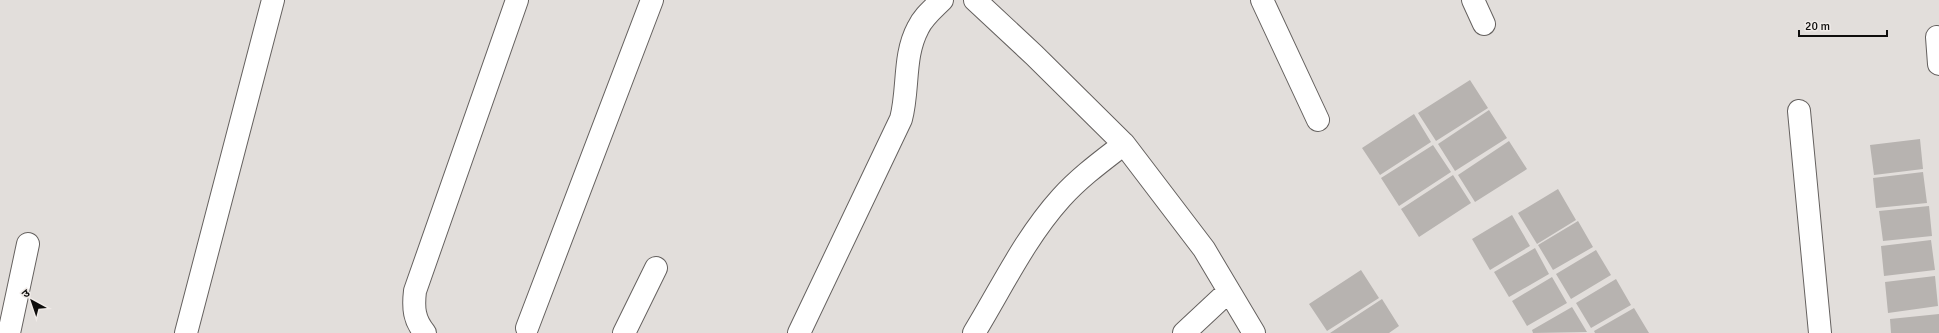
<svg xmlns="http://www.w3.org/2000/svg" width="1939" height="333" viewBox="0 0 1939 333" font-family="Signika,'Noto Sans Devanagari',sans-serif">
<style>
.building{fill:#b7b3b0}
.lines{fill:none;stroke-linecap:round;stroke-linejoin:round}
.street-casing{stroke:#65615f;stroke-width:24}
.street{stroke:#fff;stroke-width:22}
</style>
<rect width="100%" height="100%" fill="#e2dedb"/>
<path class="building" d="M1470,80L1488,108L1436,141L1418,113Z
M1489,110L1507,138L1455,171L1438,144Z
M1414,114L1431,142L1380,175L1362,148Z
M1920,139L1923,169L1874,175L1870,145Z
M1509,141L1527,169L1475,202L1458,175Z
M1433,145L1451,172L1399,206L1381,178Z
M1923,172L1927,203L1876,208L1873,178Z
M1453,175L1471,203L1419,237L1401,209Z
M1558,189L1576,220L1537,244L1518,213Z
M1929,206L1932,236L1883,241L1879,211Z
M1512,215L1530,246L1490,270L1472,239Z
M1578,221L1593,247L1553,270L1538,245Z
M1931,240L1935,270L1884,276L1881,246Z
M1535,248L1549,274L1509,297L1494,272Z
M1596,250L1611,275L1571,299L1556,274Z
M1361,270L1379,298L1327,331L1309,304Z
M1935,276L1938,306L1888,313L1885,282Z
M1552,277L1567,303L1527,326L1512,301Z
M1616,279L1631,305L1591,328L1576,303Z
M1382,299L1399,326L1389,333H1330Z
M1572,307L1587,332L1533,333L1532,330Z
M1634,308L1649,333H1595L1594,331Z
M1939,314V333H1891L1890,319Z"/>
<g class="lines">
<g class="street-casing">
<path id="street" d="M975,0L1034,55L1124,144L1204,249L1254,333
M1262,0L1318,120
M1473,0L1484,24
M1937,37L1939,64
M1799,111L1820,333
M527,328L652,0
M9,333L28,244
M186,333L273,0
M425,333C414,320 413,308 415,291L517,0
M624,333L656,268
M799,333L901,119C909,89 903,56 918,28C923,17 933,9 942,0
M974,333C1002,287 1025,238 1061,198C1080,177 1102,161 1124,144
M1184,333L1229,291"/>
</g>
<use href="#street" class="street"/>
</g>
<g transform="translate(32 301) rotate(320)" stroke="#f0ebe8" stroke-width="3" paint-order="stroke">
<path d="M0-3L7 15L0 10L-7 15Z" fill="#0e0d0c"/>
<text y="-6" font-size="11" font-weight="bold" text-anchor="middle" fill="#0e0d0c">उ</text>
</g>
<path d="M1799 30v6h88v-6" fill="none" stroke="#0e0d0c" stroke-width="2"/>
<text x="1805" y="30" font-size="12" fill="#0e0d0c" stroke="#f0ebe8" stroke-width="3" paint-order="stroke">20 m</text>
</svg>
